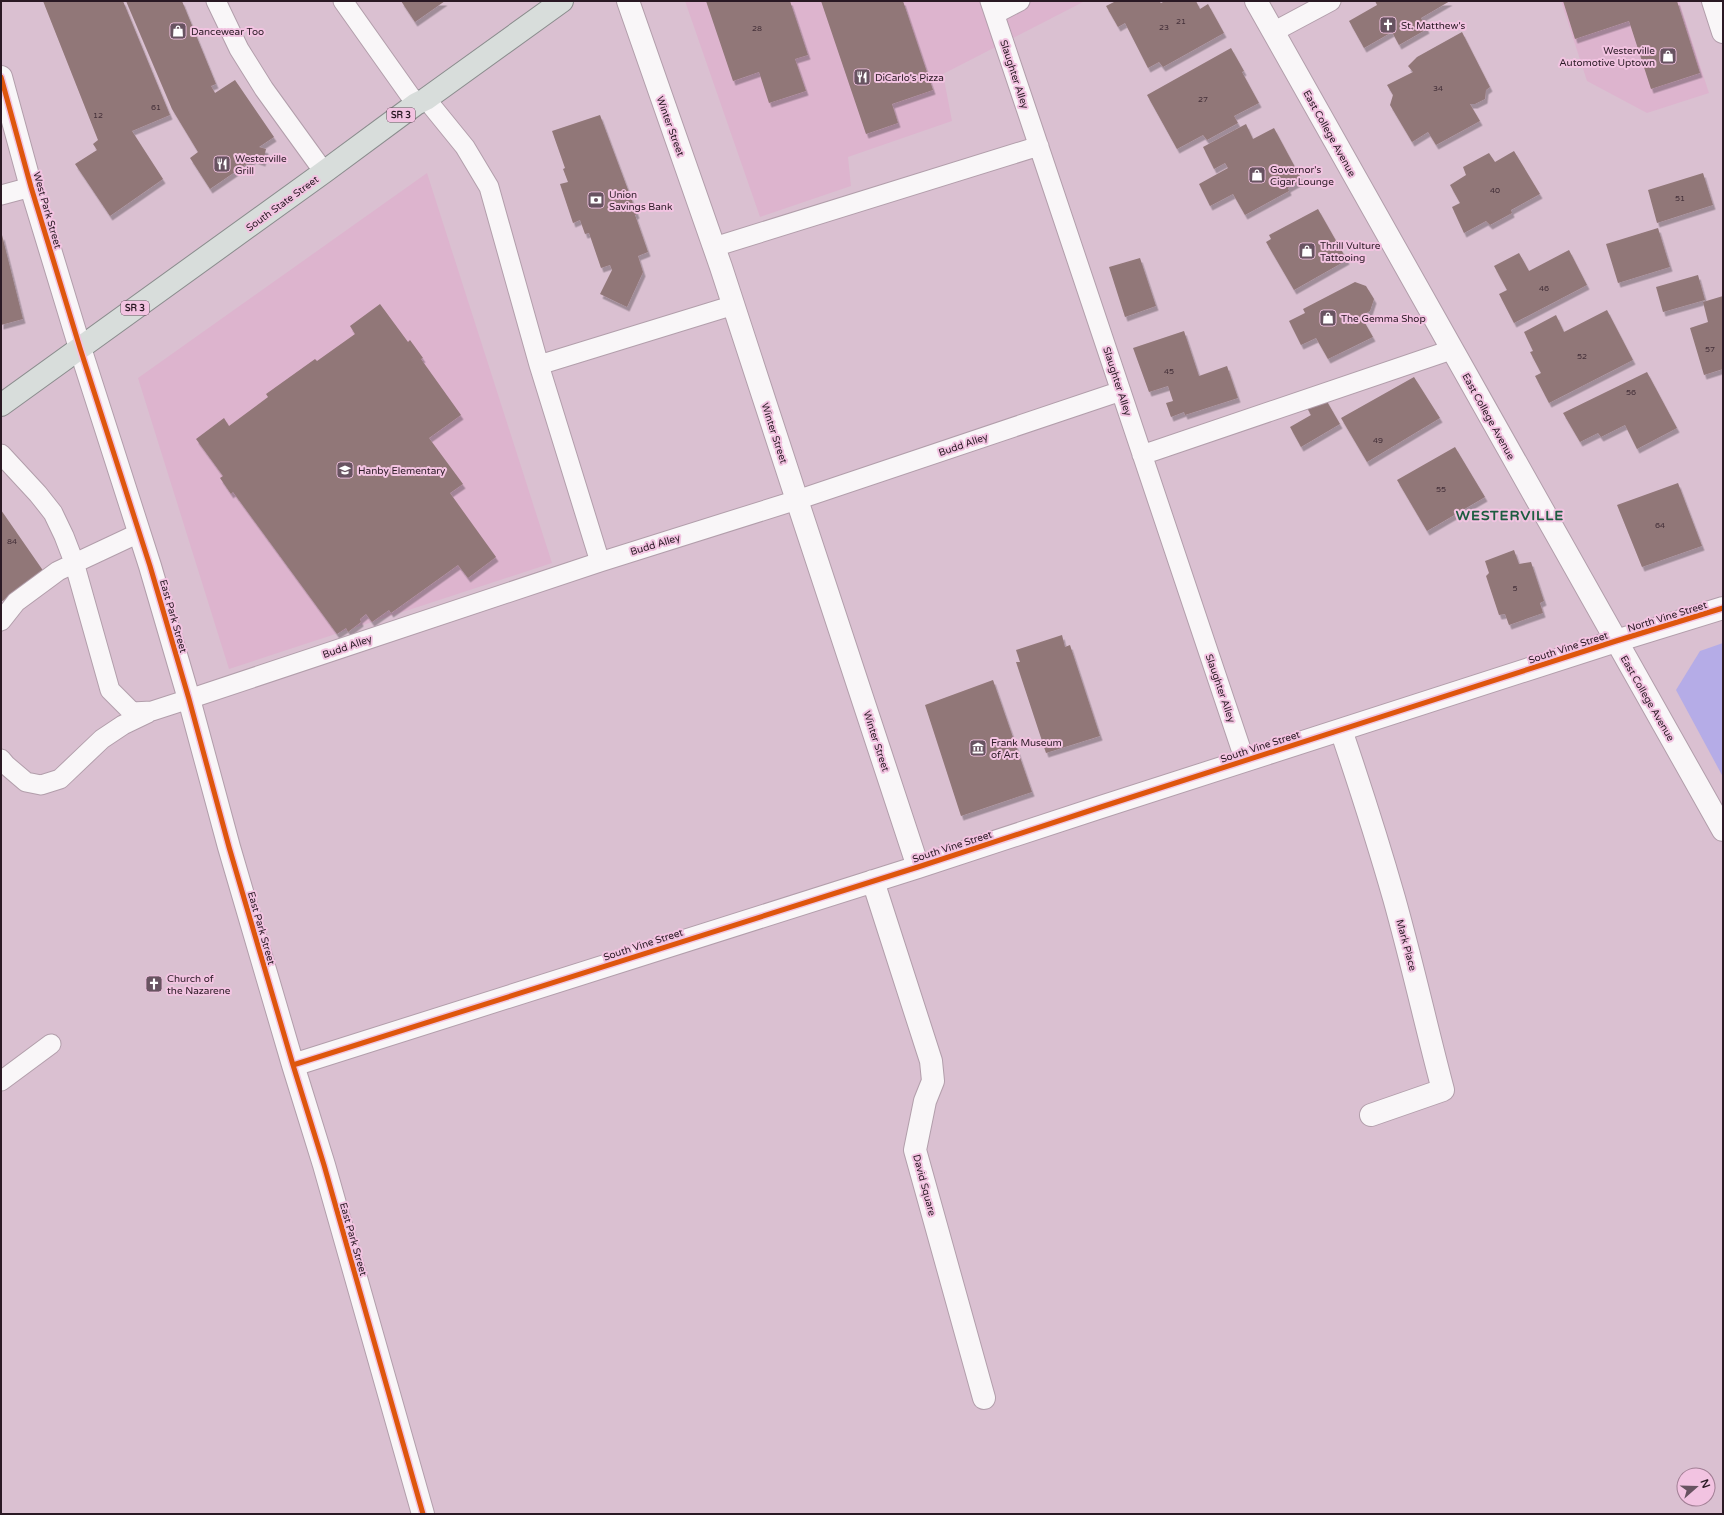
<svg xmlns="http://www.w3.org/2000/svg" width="1724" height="1515" viewBox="0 0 1724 1515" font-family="'Varela Round',sans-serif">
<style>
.built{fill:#ddb4ce}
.green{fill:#b5ace7}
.building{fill:#917778;filter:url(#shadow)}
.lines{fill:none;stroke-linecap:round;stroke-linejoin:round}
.service-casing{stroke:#b29eab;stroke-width:21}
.minor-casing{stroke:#b29eab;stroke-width:24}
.tertiary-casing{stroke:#b29eab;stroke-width:24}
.primary-casing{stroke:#8a8c8d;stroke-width:24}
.service{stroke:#f9f6f8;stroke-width:19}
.minor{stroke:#f9f6f8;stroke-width:22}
.tertiary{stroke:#f9f6f8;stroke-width:22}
.primary{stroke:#d8dddb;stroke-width:22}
.cycleway-casing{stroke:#f2c3e1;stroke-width:8}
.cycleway{stroke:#de560d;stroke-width:5}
.labels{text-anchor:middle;stroke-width:4;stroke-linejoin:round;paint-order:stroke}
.number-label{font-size:8px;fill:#443039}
.shield{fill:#f2c3e1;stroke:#664c5d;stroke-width:1}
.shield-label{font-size:9px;font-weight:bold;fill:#2a1924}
.poi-label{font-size:10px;fill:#2a1924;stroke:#f2c3e1;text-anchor:start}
.street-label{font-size:10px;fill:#2a1924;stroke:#f2c3e1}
.district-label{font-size:14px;font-weight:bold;letter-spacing:1px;fill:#1d5c40;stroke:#f2c3e1}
</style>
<defs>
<filter id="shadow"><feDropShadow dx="2.5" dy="4.5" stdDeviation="0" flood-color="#0004"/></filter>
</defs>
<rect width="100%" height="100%" fill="#dac0d1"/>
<path class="built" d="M685,1H1085L943,74L952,121L848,157L851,186L760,217Z
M1561,1H1679L1709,93L1647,113L1587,81Z
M427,173L552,563L229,669L138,378Z"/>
<path class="green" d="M1723,643V777L1676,690L1700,651Z"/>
<path class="building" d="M43,1H123L170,115L132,131L163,179L110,216L75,164L97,150L93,144L98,140Z
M126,1H182L216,84L211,86L215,93L235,80L274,137L259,147L266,149L263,162L254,159L210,189L190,158L198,152L172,109Z
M401,1H445L415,22Z
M706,1H790L808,55L795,59L806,91L769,103L759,72L733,81Z
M821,1H903L933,90L892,104L898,123L866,134Z
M1116,1H1159L1161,3L1165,1H1196L1200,9L1208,4L1224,33L1163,67L1159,62L1148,68L1125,23L1118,27L1106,6Z
M1375,1H1450L1421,18L1427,29L1399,45L1392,32L1364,48L1349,21L1377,5Z
M1563,1H1677L1700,73L1651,89L1629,21L1575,39Z
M1462,32L1490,87L1486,90L1485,99L1475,104H1470L1480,121L1436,145L1428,132L1412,142L1390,105L1393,95L1387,85L1413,72L1408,66L1417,57Z
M1231,48L1244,71L1242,72L1259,103L1234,116L1238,123L1207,140L1203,135L1177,149L1147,95Z
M600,115L637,214L635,215L648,252L638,256L643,272L627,307L600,294L612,270L610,265L601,268L589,233L585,234L580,220L573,223L560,184L568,182L563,169L565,168L552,131Z
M1246,124L1253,139L1274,128L1302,180L1288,188L1289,191L1245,215L1233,194L1210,206L1199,184L1228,168L1225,163L1214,169L1203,147Z
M1514,151L1540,194L1511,210L1512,213L1490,225L1486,221L1464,233L1452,207L1460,203L1450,185L1466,175L1463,167L1489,153L1495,162Z
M1703,173L1713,205L1657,223L1648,190Z
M1318,209L1347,260L1294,290L1266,242L1271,239L1269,235Z
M1658,228L1670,267L1618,283L1606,244Z
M2,235L23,319L1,325V236Z
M1569,250L1587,285L1514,323L1499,294L1507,290L1494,266L1519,253L1529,271Z
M1140,258L1156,306L1125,317L1109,267Z
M1698,275L1705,300L1663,312L1656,287Z
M1355,282L1366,286L1374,299L1370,311L1361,316L1373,337L1328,359L1316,338L1301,345L1289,321L1305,313L1303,309Z
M1723,296V369L1704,375L1690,328L1708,322L1703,302Z
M380,304L408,342L410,340L423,358L421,359L461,415L429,438L463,484L450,493L496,557L468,578L458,565L391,613L389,610L372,622L366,614L360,619L361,622L348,632L346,628L337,634L233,492L231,494L220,478L223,476L196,439L224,418L229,426L268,397L266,394L315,359L317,361L355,334L350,326Z
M1607,310L1633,360L1549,403L1535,376L1541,373L1530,352L1533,351L1524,332L1556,315L1564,332Z
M1184,331L1199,376L1227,366L1238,398L1185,415L1184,412L1171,417L1166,403L1173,401L1168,386L1149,392L1133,348Z
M1647,372L1677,428L1637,449L1625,425L1601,437L1598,433L1580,442L1563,413Z
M1414,377L1440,418L1367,462L1341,418Z
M1325,398L1340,424L1301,447L1290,427L1311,415L1307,408Z
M1455,447L1485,497L1427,531L1397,480Z
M1678,483L1702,546L1642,567L1617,505Z
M1,510L44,572L1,602Z
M1514,550L1519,564L1531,562L1544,601L1540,603L1543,613L1509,625L1505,614L1499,615L1486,576L1489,573L1485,561Z
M1062,635L1065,647L1070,645L1100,736L1046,753L1016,662H1020L1016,650Z
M993,680L1032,792L961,816L925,705Z"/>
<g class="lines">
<g class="service-casing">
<path id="service" d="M216,1L239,49L264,89L324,172
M343,1L416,104
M990,1L1245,761
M995,14L1020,1
M1273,32L1331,1
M426,99L465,147L489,187L539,365
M1,195L31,187
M714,247L1039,146
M1,454L38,494L53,513L64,536L74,562L110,690L132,712L152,711L189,699L600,562L797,500L1121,391
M1142,455L1451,350
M600,562L539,365L734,305
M1,621L16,602L58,571L139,533
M1,759L6,765L26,782L41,785L60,779L102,739L123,725L148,713
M1,1081L51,1044"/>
</g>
<g class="minor-casing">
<path id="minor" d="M628,1L721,267L797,500L918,867
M1713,1L1723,32
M1,77L31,187L80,348L150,566L189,699L229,847L293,1065L324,1165L423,1514
M1341,730C1360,786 1378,842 1394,898C1412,962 1426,1026 1443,1090L1371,1115
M873,881L931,1061L933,1081L925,1101L915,1150L984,1398
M293,1065L918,867L1101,807L1616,641L1723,608"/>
</g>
<g class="tertiary-casing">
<path id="tertiary" d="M1256,1L1723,830"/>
</g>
<g class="primary-casing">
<path id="primary" d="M1,405L324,172L416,104L426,99L562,1"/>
</g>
<use href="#service" class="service"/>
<use href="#minor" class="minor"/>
<use href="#tertiary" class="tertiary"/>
<use href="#primary" class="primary"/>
<g class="cycleway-casing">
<path id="cycleway" d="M1,77L31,187L80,348L150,566L189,699L229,847L293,1065L324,1165L423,1514
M293,1065L918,867L1101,807L1616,641L1723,608"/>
</g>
<use href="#cycleway" class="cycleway"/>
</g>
<defs>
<g id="church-square" transform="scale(0.9)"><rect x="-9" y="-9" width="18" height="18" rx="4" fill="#685361" stroke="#f2c3e1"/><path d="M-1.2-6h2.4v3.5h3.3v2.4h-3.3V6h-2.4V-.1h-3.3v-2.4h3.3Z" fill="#fff"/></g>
<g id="shop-square" transform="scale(0.9)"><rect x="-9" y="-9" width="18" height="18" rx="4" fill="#685361" stroke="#f2c3e1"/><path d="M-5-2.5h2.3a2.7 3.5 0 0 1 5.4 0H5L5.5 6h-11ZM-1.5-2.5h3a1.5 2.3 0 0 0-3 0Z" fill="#fff"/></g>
<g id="restaurant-square" transform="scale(0.9)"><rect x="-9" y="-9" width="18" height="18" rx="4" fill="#685361" stroke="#f2c3e1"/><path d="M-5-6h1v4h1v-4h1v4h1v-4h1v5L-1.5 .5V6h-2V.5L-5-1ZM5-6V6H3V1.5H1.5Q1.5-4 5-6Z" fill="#fff"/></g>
<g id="bank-square" transform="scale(0.9)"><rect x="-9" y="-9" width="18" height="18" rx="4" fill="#685361" stroke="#f2c3e1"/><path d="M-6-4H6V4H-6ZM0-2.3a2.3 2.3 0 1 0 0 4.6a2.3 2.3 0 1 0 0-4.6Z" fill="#fff"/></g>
<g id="school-square" transform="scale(0.9)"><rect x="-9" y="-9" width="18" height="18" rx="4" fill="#685361" stroke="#f2c3e1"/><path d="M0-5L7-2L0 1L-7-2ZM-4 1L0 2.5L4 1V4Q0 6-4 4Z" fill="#fff"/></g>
<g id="museum-square" transform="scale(0.9)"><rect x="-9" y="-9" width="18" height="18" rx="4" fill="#685361" stroke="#f2c3e1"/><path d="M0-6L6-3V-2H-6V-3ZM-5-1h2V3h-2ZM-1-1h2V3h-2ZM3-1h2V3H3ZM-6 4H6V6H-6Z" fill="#fff"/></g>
</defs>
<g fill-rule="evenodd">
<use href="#church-square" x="1388" y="25"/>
<use href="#shop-square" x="178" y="31"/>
<use href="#shop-square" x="1668" y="56"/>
<use href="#restaurant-square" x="862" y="77"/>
<use href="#restaurant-square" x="222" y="164"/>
<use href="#shop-square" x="1257" y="175"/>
<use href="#bank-square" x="596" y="200"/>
<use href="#shop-square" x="1307" y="251"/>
<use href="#shop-square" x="1328" y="318"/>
<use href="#school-square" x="345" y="470"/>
<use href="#museum-square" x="978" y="748"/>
<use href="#church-square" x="154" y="984"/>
</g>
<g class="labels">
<g class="number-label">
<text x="1181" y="24">21</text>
<text x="1164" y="30">23</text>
<text x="757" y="31">28</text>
<text x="1438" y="91">34</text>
<text x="1203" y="102">27</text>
<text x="156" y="110">61</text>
<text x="98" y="118">12</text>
<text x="1495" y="193">40</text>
<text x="1680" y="201">51</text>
<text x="1544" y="291">46</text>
<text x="1710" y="352">57</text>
<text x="1582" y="359">52</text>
<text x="1169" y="374">45</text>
<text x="1631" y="395">56</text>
<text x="1378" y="443">49</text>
<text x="1441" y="492">55</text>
<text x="1660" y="528">64</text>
<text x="12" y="544">84</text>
<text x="1515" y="591">5</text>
</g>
<g class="shield">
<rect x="387" y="108" width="28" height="14" rx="3"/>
<rect x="121" y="301" width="28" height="14" rx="3"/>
</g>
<g class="shield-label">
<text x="401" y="118">SR 3</text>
<text x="135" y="311">SR 3</text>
</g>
<g class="poi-label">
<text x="1401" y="29">St. Matthew's</text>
<text x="191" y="35">Dancewear Too</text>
<text x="1655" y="54" text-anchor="end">Westerville<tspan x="1655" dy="12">Automotive Uptown</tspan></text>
<text x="875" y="81">DiCarlo's Pizza</text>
<text x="235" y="162">Westerville<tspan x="235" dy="12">Grill</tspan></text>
<text x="1270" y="173">Governor's<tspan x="1270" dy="12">Cigar Lounge</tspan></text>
<text x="609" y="198">Union<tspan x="609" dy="12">Savings Bank</tspan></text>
<text x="1320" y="249">Thrill Vulture<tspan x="1320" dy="12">Tattooing</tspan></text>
<text x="1341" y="322">The Gemma Shop</text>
<text x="358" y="474">Hanby Elementary</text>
<text x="991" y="746">Frank Museum<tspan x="991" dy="12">of Art</tspan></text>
<text x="167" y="982">Church of<tspan x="167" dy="12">the Nazarene</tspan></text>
</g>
<g class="street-label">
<text transform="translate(1015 74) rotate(72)" y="4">Slaughter Alley</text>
<text transform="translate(671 126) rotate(70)" y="4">Winter Street</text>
<text transform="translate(1330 133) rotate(61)" y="4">East College Avenue</text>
<text transform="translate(282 203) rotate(-36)" y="4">South State Street</text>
<text transform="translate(48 210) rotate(74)" y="4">West Park Street</text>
<text transform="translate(1118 381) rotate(72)" y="4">Slaughter Alley</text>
<text transform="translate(1489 416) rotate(61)" y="4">East College Avenue</text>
<text transform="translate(775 433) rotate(72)" y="4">Winter Street</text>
<text transform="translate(963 444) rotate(-19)" y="4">Budd Alley</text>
<text transform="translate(655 544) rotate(-17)" y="4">Budd Alley</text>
<text transform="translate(174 616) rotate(74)" y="4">East Park Street</text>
<text transform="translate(1667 616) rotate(-17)" y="4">North Vine Street</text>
<text transform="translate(347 646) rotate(-19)" y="4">Budd Alley</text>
<text transform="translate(1568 647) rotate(-18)" y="4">South Vine Street</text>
<text transform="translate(1221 688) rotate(71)" y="4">Slaughter Alley</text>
<text transform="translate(1648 698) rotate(60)" y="4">East College Avenue</text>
<text transform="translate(877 741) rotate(72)" y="4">Winter Street</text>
<text transform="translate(1260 746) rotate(-18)" y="4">South Vine Street</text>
<text transform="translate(952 846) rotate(-18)" y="4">South Vine Street</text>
<text transform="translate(262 928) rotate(74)" y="4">East Park Street</text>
<text transform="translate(643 944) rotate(-18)" y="4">South Vine Street</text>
<text transform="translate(1407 945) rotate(75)" y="4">Mark Place</text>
<text transform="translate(925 1185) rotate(75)" y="4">David Square</text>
<text transform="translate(354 1239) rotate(74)" y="4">East Park Street</text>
</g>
<g class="district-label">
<text x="1510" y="520">WESTERVILLE</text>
</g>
</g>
<rect width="1724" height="1515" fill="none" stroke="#2a1924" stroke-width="4"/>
<g transform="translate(1696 1487) rotate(70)"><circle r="19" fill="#f2c3e1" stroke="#a27f95"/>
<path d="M0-3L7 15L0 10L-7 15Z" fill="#685361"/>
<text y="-6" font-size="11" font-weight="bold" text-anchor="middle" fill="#2a1924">N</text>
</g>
</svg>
